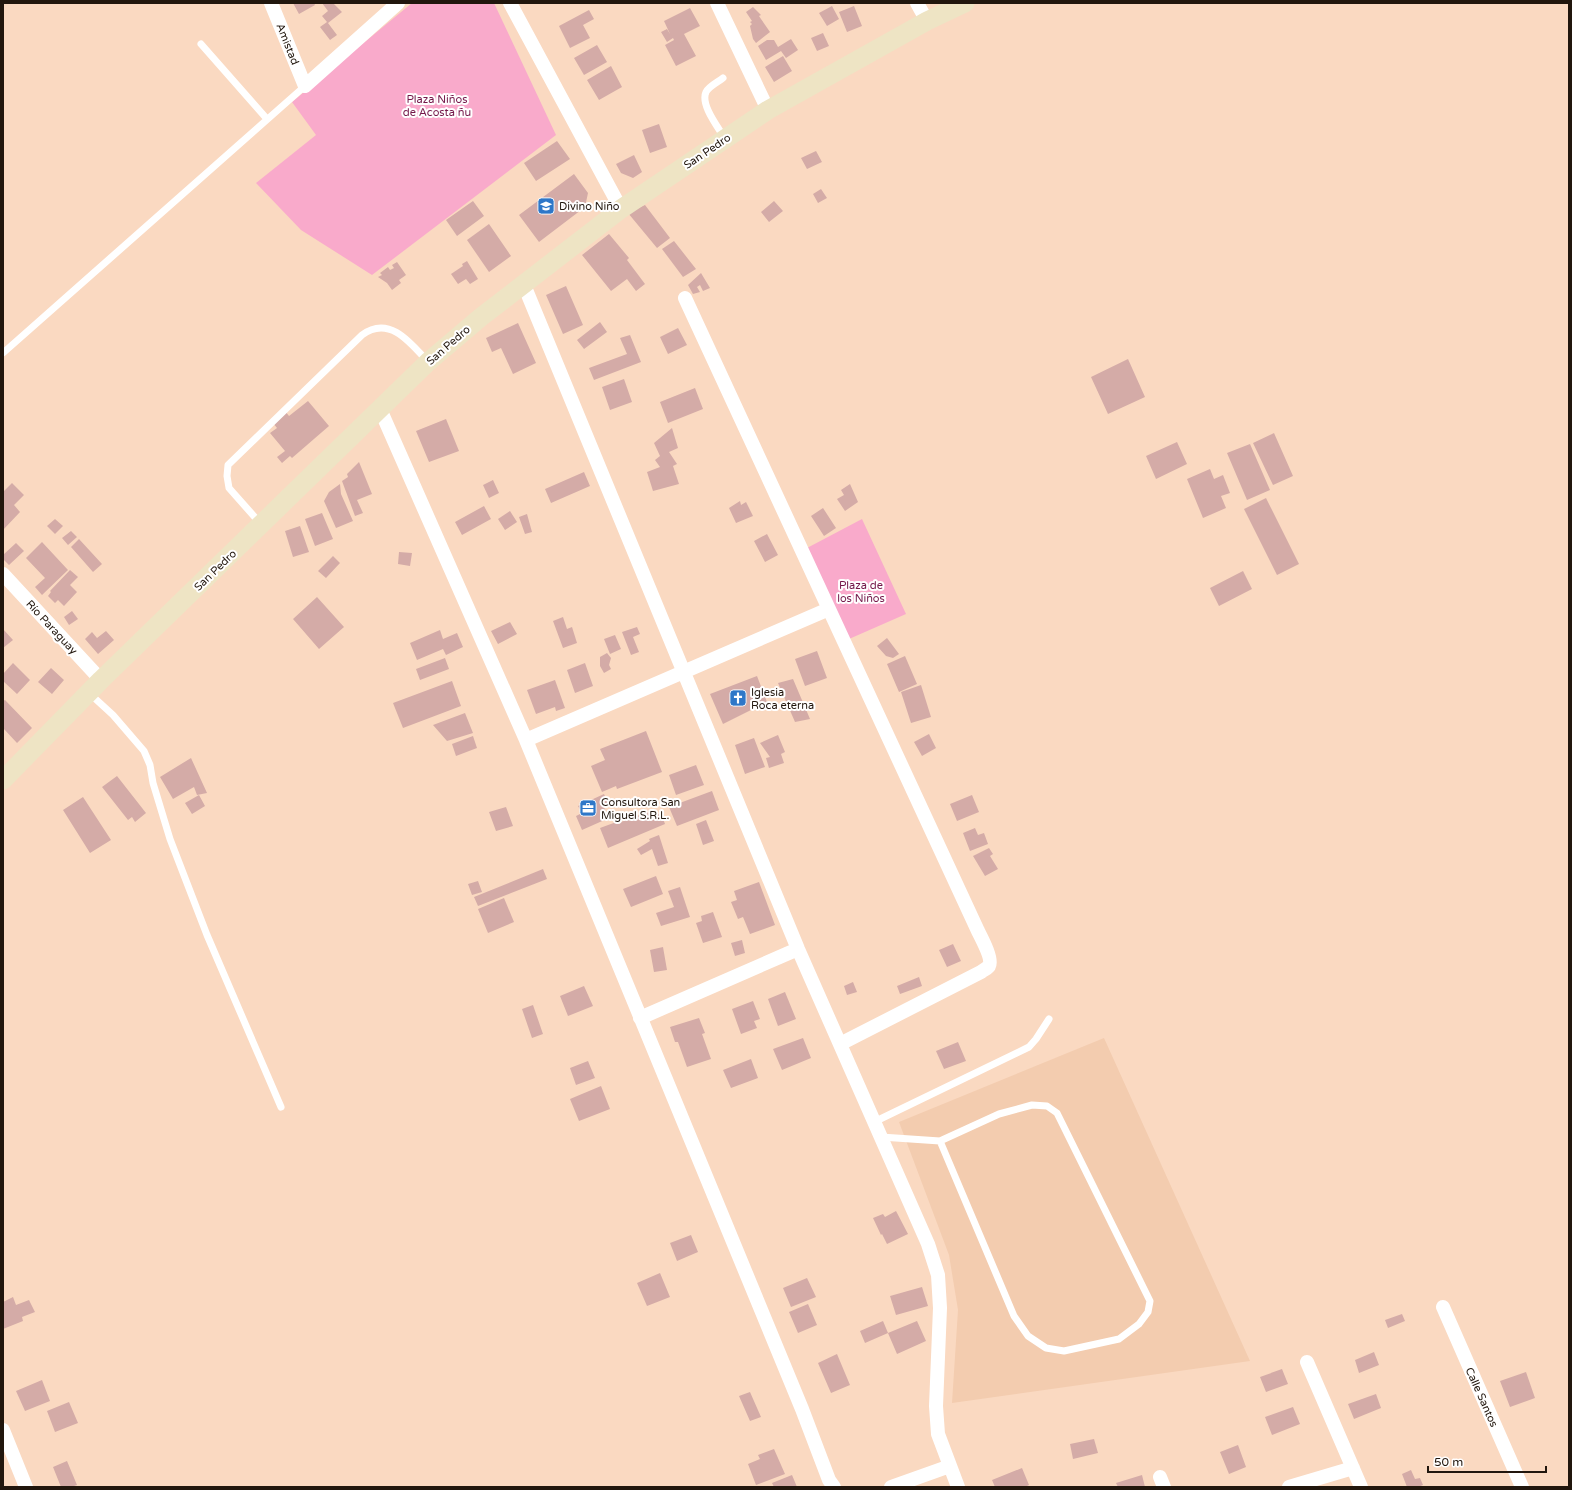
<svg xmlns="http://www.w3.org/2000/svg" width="1572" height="1490" viewBox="0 0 1572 1490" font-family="'Varela Round',sans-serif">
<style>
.built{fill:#f3ccaf}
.green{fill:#f9aacb}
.building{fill:#d4aba7}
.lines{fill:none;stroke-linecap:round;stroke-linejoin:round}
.service{stroke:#fff;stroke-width:7}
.minor{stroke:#fff;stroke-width:14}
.secondary{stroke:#eee4c4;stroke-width:19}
.labels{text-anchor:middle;stroke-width:4;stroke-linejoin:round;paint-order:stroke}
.street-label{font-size:11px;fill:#21160d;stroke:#fff}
.park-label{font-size:11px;fill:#74184a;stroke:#fff}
.poi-label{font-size:11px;fill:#21160d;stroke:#fff;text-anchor:start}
</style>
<rect width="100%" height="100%" fill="#fad9c1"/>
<path class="built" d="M1104,1038L1250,1361L952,1403L958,1310L949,1255L899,1122Z"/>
<path class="green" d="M412,3H494L556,135L372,275L301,230L256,183L316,135L292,102Z
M862,519L906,614L849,639L807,548Z"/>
<path class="building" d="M293,3H314L315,5L299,14Z
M322,3H333L342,12L328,23L337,35L330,40L320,27L327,22L322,16L328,11Z
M832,6L839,19L827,26L819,13Z
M854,6L862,26L847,32L839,12Z
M753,7L761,15L759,16L761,19L770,32L756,43L753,39L750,26L752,24L750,22L752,21L746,12Z
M690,8L700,26L684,34L696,56L676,66L665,45L674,40L673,38L667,42L661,32L667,29L670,34L664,21Z
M589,10L594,19L583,25L590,38L570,48L559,26Z
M823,33L829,46L817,51L811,38Z
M791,39L798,50L786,58L781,51L766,60L758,46L767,40H774L778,47Z
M597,45L607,62L584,75L574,58Z
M783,56L792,71L774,82L765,67Z
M611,66L622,87L599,100L587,80Z
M659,124L667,147L650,153L642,130Z
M557,141L570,159L536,181L524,163Z
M816,151L822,162L807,169L801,158Z
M634,155L642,172L633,178L621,173L616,164Z
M574,174L588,193L585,207L539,242L519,215Z
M821,189L827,198L818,203L813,194Z
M473,201L484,216L457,236L446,220Z
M774,201L783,211L769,222L761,212Z
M645,205L670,238L657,248L628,213Z
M489,224L511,256L489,272L467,240Z
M609,234L629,258L627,260L645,284L636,291L627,279L611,291L582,255Z
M674,241L696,269L683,277L662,249Z
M467,261L478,279L470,284L466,279L458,284L451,274L463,266L462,264Z
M397,262L406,275L399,280L401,283L392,290L387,283L378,277L382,275L380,273L388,267L390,270L394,268L392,265Z
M701,273L710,288L703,291L700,285L697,287L700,292L693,294L688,285Z
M566,286L583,325L563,334L546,295Z
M600,322L607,332L584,349L577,340Z
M518,323L536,363L513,374L501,348L492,352L486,338Z
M678,328L687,345L668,354L660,337Z
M630,335L641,362L594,380L589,368L627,354L620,338Z
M1128,359L1145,397L1108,414L1091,377Z
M624,379L632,402L610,410L602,387Z
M695,388L703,409L668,423L660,402Z
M308,401L329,426L292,458L290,456L282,463L277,457L285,451L270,433L277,428L273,423L285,411L289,416Z
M446,419L459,451L429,462L416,431Z
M672,428L678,448L669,452L677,464L673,466L679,484L653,491L647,472L660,467L655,460L660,456L654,443Z
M1274,433L1293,476L1273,485L1253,443Z
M1177,442L1187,464L1156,479L1146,456Z
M1250,444L1270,490L1247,500L1227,453Z
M359,462L372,494L357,500L363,513L355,516L342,481L348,477L347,474Z
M1210,469L1214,479L1223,475L1230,493L1221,496L1226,508L1203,518L1187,479Z
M584,472L590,486L551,503L545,489Z
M493,480L499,493L489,498L483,485Z
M12,483L24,495L14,505L20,512L3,530V492Z
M340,484L341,494L353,521L336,528L324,501L329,492Z
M850,484L858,502L845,511L837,499L844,495L841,490Z
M1266,498L1299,564L1277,575L1244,509Z
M740,501L741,505L746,502L753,516L736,523L729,508Z
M484,506L491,519L462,535L455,522Z
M823,508L836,528L824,536L811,516Z
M510,511L517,522L505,530L498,519Z
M322,513L333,539L315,546L305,519Z
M527,514L532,532L525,534L519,517Z
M55,519L63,526L55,534L47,526Z
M300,526L309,552L293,557L285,531Z
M71,531L77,537L68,545L62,538Z
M767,534L778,555L765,562L754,541Z
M79,539L102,564L93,572L71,547Z
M42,542L68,570L42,595L35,587L45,578L26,558Z
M16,543L24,551L9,565L3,559V555Z
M399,552L412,553L410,566L398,564Z
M333,556L340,563L326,578L318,571Z
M70,570L78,577L70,585L77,592L64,606L58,600L55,603L48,596L51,592L50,591Z
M1243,571L1252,589L1219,606L1210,588Z
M317,597L344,627L319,649L293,619Z
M72,611L78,619L69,625L64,617Z
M563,617L567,629L572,627L577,643L563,648L553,621Z
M510,622L517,634L498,644L491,631Z
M637,627L640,634L633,637L639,652L631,655L622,632Z
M3,629L13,640L3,648Z
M440,630L443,639L457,633L463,647L446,655L443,649L417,660L410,643Z
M106,631L114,640L98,654L85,639L92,632L97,638Z
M615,635L621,649L610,654L604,639Z
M887,638L899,654L893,658L886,656L877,646Z
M817,651L827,678L805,686L795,659Z
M607,653L611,658L609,665L611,669L604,673L600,666V657Z
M905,656L917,684L899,692L887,664Z
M445,658L449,669L420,680L416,669Z
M13,663L30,680L17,694L3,681V674Z
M585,663L593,686L575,693L567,670Z
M51,668L64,680L52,694L38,682Z
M757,676L767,702L723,724L710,694Z
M793,679L810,719L795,722L778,683Z
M555,680L565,708L556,711L555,707L536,714L527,690Z
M452,681L461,706L403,728L393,703Z
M921,685L931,717L911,723L901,692Z
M5,700L32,728L17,743L3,728V701Z
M465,713L473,733L447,741L433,725Z
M646,731L662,772L617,789L616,786L602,792L591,766L605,760L600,749Z
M929,734L936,748L922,756L914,742Z
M778,735L785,752L781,754L784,763L769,768L766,758L770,757L760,743Z
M473,736L477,748L456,756L452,744Z
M754,738L765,767L745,774L735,745Z
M191,758L207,793L197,795L194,787L173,799L160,777Z
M696,765L704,785L676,795L669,775Z
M117,776L146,813L135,822L132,817L128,820L102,787Z
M712,791L719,810L677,826L669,807Z
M604,794L608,803L603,805L609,818L582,830L576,816L582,813L578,806Z
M199,795L205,806L192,814L185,803Z
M972,795L979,812L957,821L950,804Z
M83,797L111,840L90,853L63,810Z
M506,807L513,826L496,831L489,812Z
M648,812L650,817L661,813L665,824L608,848L600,828L619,821L621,822Z
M706,820L714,841L703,845L696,824Z
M975,828L978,835L984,833L988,844L970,851L963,833Z
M659,835L668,863L658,866L652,849L641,855L637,849L650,841L649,839Z
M989,848L993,854L990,856L998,869L985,876L973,856Z
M543,869L547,879L478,906L474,897Z
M656,876L663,894L631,907L623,889Z
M478,881L482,892L472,895L468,884Z
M759,882L775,925L750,934L743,917L738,919L731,902L737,900L734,891Z
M680,887L690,917L661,926L656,913L674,907L668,891Z
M504,898L514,922L488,933L478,909Z
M713,912L722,937L703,943L696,923L702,921L701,916Z
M742,940L745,953L735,956L731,943Z
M953,944L961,961L947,967L939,950Z
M663,947L667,970L654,972L650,950Z
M919,977L922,986L900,994L897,986Z
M853,982L857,992L847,995L844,986Z
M584,986L593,1006L568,1016L560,996Z
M785,992L796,1019L778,1026L768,999Z
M753,1001L760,1019L754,1021L757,1028L741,1034L732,1009Z
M533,1005L543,1034L532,1038L522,1009Z
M699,1018L705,1033L702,1034L711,1059L687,1067L678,1042H675L670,1027Z
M803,1038L811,1058L782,1070L773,1049Z
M958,1042L966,1061L944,1069L936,1051Z
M751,1059L758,1078L731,1088L723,1070Z
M588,1061L595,1078L576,1085L570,1068Z
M601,1086L610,1109L579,1121L570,1099Z
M896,1211L908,1234L887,1244L882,1234L881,1235L873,1218L883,1214L885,1217Z
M691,1235L698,1252L677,1261L670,1243Z
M660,1273L670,1297L647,1306L637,1283Z
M807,1278L816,1297L791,1307L783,1288Z
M922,1287L928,1306L896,1315L890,1296Z
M13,1297L16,1305L29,1300L35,1312L22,1317L23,1321L3,1329V1302Z
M808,1304L817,1325L798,1333L789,1312Z
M1402,1314L1405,1321L1388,1328L1385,1320Z
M883,1321L888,1333L865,1343L860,1331Z
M917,1321L926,1341L897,1354L888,1333Z
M1374,1352L1379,1365L1359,1373L1355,1360Z
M837,1354L850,1385L831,1393L818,1363Z
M1282,1369L1288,1384L1266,1392L1260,1377Z
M1526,1372L1535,1398L1510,1407L1500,1381Z
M42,1380L50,1401L25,1411L16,1391Z
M750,1392L761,1417L750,1421L739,1396Z
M1376,1394L1381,1408L1354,1419L1348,1404Z
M69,1402L78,1423L55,1432L47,1411Z
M1293,1407L1300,1424L1272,1435L1265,1417Z
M1094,1439L1098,1453L1073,1459L1070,1444Z
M1238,1445L1246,1467L1229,1474L1220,1452Z
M774,1449L785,1474L756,1485L748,1464L760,1459L758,1455Z
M67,1461L77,1485L71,1487H61L53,1467Z
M1022,1468L1029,1485L1025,1487H995L992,1480Z
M1411,1470L1415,1479L1420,1478L1423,1485L1418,1487H1407L1402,1474Z
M792,1475L797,1487H774L772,1483Z
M1142,1475L1145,1487H1118L1116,1483Z"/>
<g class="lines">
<path class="service" d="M201,44L267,119
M723,78C718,82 709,86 706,92C700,105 719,128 725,139
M3,353L305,86
M260,523L229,488L227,476L228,465L362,335C389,315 410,342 428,362
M89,693L113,715L144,751L150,765L153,783L170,839L207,935L281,1107
M874,1122L1029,1047L1036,1039L1049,1019
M881,1137L940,1141L999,1114L1032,1105L1047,1106L1057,1113L1150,1301L1148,1312L1139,1324L1119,1339L1064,1351L1046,1348L1028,1336L1014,1316L940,1141"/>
<path class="minor" d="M271,3L305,86L398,3
M510,3L621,209
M717,3L768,110
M917,3L927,21
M524,285L798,949L928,1244L938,1275L940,1308L936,1406L938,1434L958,1487
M685,298L978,931C981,937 993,959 989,966C988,968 983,970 981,972L840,1044
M380,409L526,740L802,1409L829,1480L834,1487
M3,574L101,680
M526,740L829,609
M640,1018L798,949
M1443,1307L1522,1487
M1307,1362L1361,1487
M3,1430L26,1487
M1160,1477L1164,1487
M891,1487L950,1466
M1289,1487L1353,1468"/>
<path class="secondary" d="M3,780L101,680L428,362L481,317L621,209L768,110L927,21L965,3"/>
</g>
<defs>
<g id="school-square" transform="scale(0.9)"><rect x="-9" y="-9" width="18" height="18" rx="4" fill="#2e77c8" stroke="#fff"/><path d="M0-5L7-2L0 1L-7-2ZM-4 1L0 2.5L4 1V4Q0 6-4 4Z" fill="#fff"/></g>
<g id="church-square" transform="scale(0.9)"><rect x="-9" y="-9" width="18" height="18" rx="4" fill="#2e77c8" stroke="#fff"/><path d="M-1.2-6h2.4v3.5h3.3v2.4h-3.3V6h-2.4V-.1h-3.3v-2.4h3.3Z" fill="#fff"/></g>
<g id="office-square" transform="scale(0.9)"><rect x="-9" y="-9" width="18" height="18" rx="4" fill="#2e77c8" stroke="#fff"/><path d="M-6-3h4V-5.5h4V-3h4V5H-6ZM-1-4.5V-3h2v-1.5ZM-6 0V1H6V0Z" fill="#fff"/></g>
</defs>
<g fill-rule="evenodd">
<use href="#school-square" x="546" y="206"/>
<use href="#church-square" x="738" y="698"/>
<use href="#office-square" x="588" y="808"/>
</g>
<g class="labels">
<g class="street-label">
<text transform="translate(288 44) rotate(68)" y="4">Amistad</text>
<text transform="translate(707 151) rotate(-34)" y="4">San Pedro</text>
<text transform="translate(448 345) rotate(-41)" y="4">San Pedro</text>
<text transform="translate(215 570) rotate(-44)" y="4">San Pedro</text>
<text transform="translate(52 627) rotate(47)" y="4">Río Paraguay</text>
<text transform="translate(1482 1397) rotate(66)" y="4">Calle Santos</text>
</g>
<g class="park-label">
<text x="437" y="103">Plaza Niños<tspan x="437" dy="13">de Acosta ñu</tspan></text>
<text x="861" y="589">Plaza de<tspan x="861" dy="13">los Niños</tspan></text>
</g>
<g class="poi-label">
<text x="559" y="210">Divino Niño</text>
<text x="751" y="696">Iglesia<tspan x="751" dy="13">Roca eterna</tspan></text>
<text x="601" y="806">Consultora San<tspan x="601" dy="13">Miguel S.R.L.</tspan></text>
</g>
</g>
<rect width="1572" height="1490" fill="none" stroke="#21160d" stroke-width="8"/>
<path d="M1428 1466v6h118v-6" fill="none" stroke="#21160d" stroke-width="2"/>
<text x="1434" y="1466" font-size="12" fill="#21160d" stroke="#ffffff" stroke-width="3" paint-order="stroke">50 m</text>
</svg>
